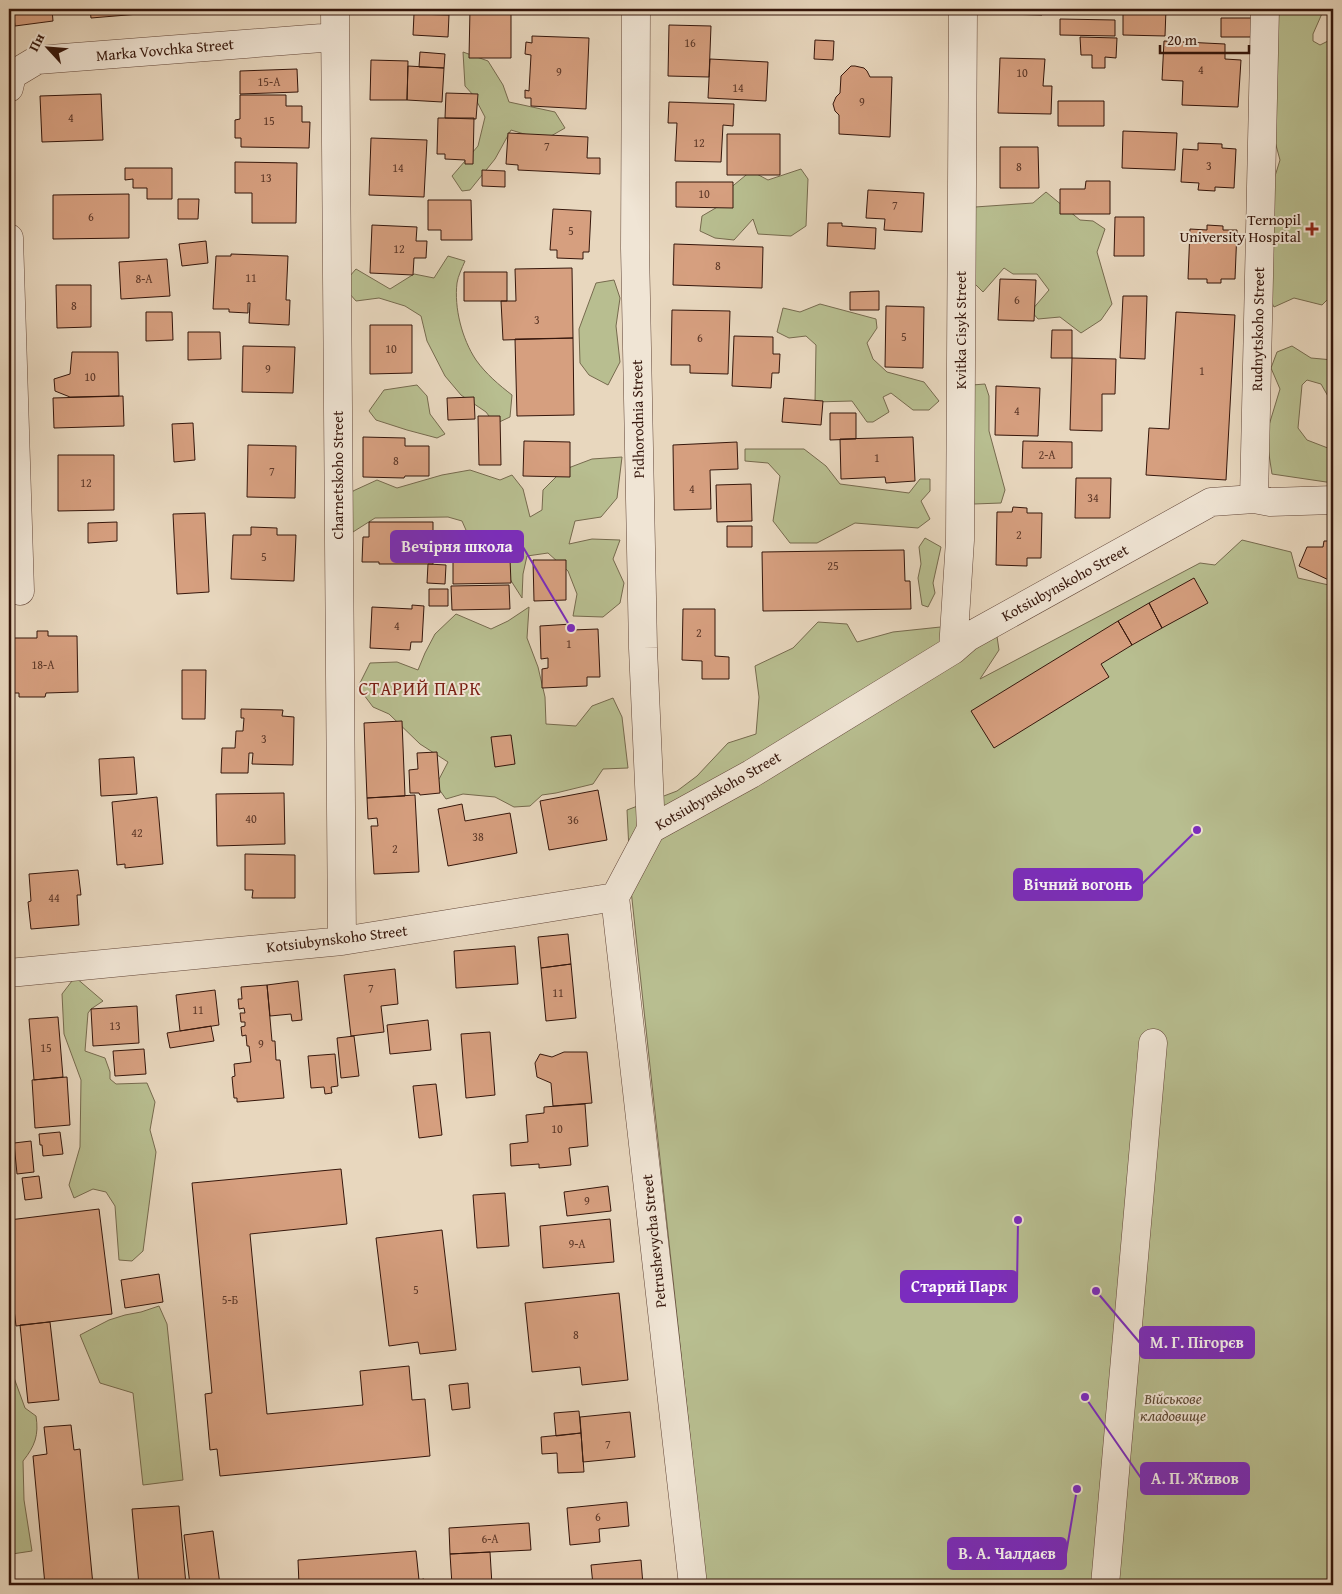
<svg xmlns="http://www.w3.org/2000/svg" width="1342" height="1594" viewBox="0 0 1342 1594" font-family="'Gentium Book Plus',serif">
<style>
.green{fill:#b8be90;stroke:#766a4e}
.building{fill:#d69f7f;stroke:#35160b}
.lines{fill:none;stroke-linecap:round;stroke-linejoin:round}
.minor-casing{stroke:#624638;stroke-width:29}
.minor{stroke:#f0e5d5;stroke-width:28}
.poi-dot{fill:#8f2418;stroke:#f0e5d5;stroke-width:2}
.labels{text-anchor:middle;stroke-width:4;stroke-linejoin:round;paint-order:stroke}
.number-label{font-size:12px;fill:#5d3828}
.street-label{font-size:15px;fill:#35160b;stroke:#f0e5d5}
.poi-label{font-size:15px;fill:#35160b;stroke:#f0e5d5;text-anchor:end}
.park-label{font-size:15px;font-style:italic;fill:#5c4833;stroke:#f0e5d5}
.quarter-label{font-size:18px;letter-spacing:1px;fill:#7a1f14;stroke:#f0e5d5}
.leader{fill:none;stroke:#7b2cbf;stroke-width:2}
.callout-dot{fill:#7b2cbf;stroke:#f0e5d5;stroke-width:2}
.callout{fill:#7b2cbf;stroke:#7b2cbf;stroke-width:2}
.callout-label{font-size:16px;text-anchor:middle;font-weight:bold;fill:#fff}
</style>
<rect width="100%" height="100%" fill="#e8d7be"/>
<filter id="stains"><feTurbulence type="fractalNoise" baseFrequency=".004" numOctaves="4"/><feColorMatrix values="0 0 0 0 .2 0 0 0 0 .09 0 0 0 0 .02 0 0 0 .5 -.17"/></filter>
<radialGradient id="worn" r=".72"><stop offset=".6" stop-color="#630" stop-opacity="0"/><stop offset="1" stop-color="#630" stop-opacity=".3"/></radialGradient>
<path class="green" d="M1274,9H1324L1313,34V41L1320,45L1328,41L1333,31V99L1330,102V109L1333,118V294L1322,305L1294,298L1274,307L1258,276L1271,189L1280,160L1270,123Z
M463,52L488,61L503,85L509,102L555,112L565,128L544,140L511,130L495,159L470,190L462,191L452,176L478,146L485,117L474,96L465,86Z
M801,169L808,179L806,226L791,236L758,234L753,219L734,240L715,238L700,231L702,216L726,202L729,189L751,171L768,180Z
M1046,192L1080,220L1093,221L1105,229L1097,252L1112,304L1101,320L1081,333L1060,317L1038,319L1031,311L1049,290L1037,274H1013L1004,268L983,292L975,284V207L1033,203Z
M448,256L465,261C462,268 458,276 457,283C454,308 462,339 476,360C486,374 499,385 512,395L510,417L495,424L486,412L461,395L445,376L427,341L421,316L405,306L379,298L356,301L342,285L356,269L390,289L414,274L434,278Z
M614,280L620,298L616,326L620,362L608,385L589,375L580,363L579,329L596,283Z
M820,304L876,319L877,328L867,343L873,359L887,372L924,382L939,401L929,410H913L891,393L883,397L889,412L873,422H867L852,401L815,402L816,345L806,336L789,338L777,332L783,308L800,312Z
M1292,346L1311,358L1333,360V405L1321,384L1307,380L1302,385L1298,428L1307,440L1333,450V483L1272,474L1266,435L1280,389L1271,368L1277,352Z
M985,384L989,396V431L1005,490L1001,503L974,504L972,479V385Z
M417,385L427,396L430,414L445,434L437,438L407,430L376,420L369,411L384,390Z
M745,449H804L826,466L840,484L909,493L920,479H930V491L921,501L930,519L918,528L855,523L817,543H790L773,521L780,476L768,463L745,461Z
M622,457L617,498L601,517L575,521L569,544L592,539L620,540L613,559L624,583L620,603L603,617L573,616L577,594L568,571L548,553L527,556L523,574L522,598L508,576L488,554L473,546L462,521L448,517L375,518L353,532L348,505L353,491L377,480L397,488L442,475L470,470L500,480L512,475L523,489L530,517L542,510L543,490L563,470L592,459Z
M925,538L941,547L933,583L935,593L928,607L922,605L918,578L921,564L919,547Z
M1242,540L1291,552L1298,578L1333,586V1585H706L631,890L627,810L677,791L697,776L728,743L756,734L759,697L755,666L793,648L818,622L847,624L857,642L893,632L950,626L976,618L995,623L999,650L980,679L1200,563L1215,565Z
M529,607L527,638L538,667L545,697L546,724L576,726L592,706L613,698L622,717L628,768L603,769L593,784L556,793L542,795L530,806L514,807L495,797L463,794L446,799L436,785L448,762L420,744L389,714L373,707L358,687L370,663L397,662L418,670L425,653L435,634L456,614L491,629L508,621Z
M75,977L103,1001L91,1009L88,1013L85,1051L105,1058L110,1072V1079L116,1084L147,1083L155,1102L150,1130L156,1152L143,1251L132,1261L119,1260L115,1206L106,1192L93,1189L74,1198L69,1185L80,1147L81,1080L64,1034L62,994Z
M159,1306L167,1324L183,1480L143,1485L133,1393L100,1383L80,1335L109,1320L125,1315L141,1312Z
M9,1364L25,1408L36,1416C39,1435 35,1446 23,1461L24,1500L32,1551L12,1554H9Z"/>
<path class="building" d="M13,9H52L53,21L15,26Z
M90,9H163V12L91,18Z
M470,9H511V58H469Z
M1003,9H1042V15L1003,14Z
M1123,9H1166L1165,36L1123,35Z
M414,14L449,15L448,37L413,35Z
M1221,18H1255V37H1221Z
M1060,19L1115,20V36L1060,35Z
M669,25L711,26L709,77L668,76Z
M532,36L589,38L586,109L531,106V98H525V90L529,91L531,55L525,54L526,42L532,43Z
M1080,37L1117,38L1116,58L1105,57V68H1092V55H1081Z
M815,40L834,41L833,60L814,59Z
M1164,41L1225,44V59L1241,60L1238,107L1182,105L1183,81L1162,80Z
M420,52L445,54L444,68L419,67Z
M1000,58L1045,59L1043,86H1052L1051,114L998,113Z
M710,59L768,62L766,101L708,98Z
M371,60L408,61L407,100H370Z
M408,66L444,68L442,102L407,100Z
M851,66H855L864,68L867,71L870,77H892L890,137L839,134V115L835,111L833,104L836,97L840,93L841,76Z
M297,69L298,92L240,94V71Z
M446,93L478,94L476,119L445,118Z
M101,94L103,140L42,142L40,96Z
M240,95H286V106H302V122H310L309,148L241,147V138H235V120L240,119Z
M1058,101H1104V126H1058Z
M669,102L734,104L733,126L723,125L721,162L675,161L677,123H668Z
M438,118H474L473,164H465V160L445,159V154H437Z
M1123,131L1177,133L1175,170L1122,168Z
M508,133L588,137L587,158H600V174L518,170V165L506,164Z
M727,134H780V175H727Z
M371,138L427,140L424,197L369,195Z
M1198,143L1222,144V148L1236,149L1234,188L1215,187V191L1198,190L1199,183L1181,182L1183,149L1198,150Z
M1000,147H1038L1039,188H1000Z
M235,162L297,163L296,223H252V193H235Z
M125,168H172V199H147V188H133V179L125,180Z
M482,170L505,171V187L482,186Z
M1086,181H1110V214H1060V189H1085Z
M676,182H733V208L676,207Z
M868,190L924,193L922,232L884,230L885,219L866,218Z
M129,194V238L53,239V195Z
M178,199H199L198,219H178Z
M428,200H471L472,240H441V230H428Z
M553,209L591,211L589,252H583V259L557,258V250H550Z
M1115,217H1144V256H1114Z
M828,223H842V226L876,228L875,249L827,246Z
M372,225L417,227L416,241H427L426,258H414L413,275L370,273Z
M1207,225L1223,226V230H1237L1235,279H1221V283H1207V279H1188L1190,229L1207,230Z
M206,241L208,263L182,266L179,244Z
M674,244L763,247L762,288L673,285Z
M231,254L288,256L286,300H290L289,325L249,323L250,303H248V313L229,312V309H213L216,256H231Z
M167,259L170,296L121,299L119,262Z
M572,268L573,338L503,340L501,301H516L515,269Z
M464,272H507V301H464Z
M1000,279L1036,280L1034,321L998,320Z
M56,285H91V327L57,328Z
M879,291V310H850V292Z
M1123,296H1147L1145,359L1120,358Z
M886,306L924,307L923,368L885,367Z
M672,310L730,311L728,374L690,373V365H671Z
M146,312H172L173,340L146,341Z
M1176,312L1235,315L1226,480L1146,475L1149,428L1169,429Z
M370,325H412V373L370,374Z
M1052,330H1072V358H1051Z
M188,332H220L221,359L188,360Z
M734,336L773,337V354H780L779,373H772L771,388L732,386Z
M573,338L574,415L517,416L515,339Z
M243,346L295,347L293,393L242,392Z
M72,352H118L119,396L70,397L55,391L54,379L70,374Z
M1072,358L1116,359L1115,394H1102V431L1070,430Z
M996,386L1040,388L1038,436L995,435Z
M123,396L124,426L54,428L53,398Z
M474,397L475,419L448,420L447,398Z
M784,398L823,401L821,425L782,422Z
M830,413H856V439L830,440Z
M478,416H500L501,465H479Z
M193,423L195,460L174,462L172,424Z
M363,437L405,438V446H429V476H405L404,478L363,477Z
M913,437L915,481L886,483L885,477L841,479L840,439Z
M524,441L570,442V477L523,476Z
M1023,441L1072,442V468H1022Z
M737,442L738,469L710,470L711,509L674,510L673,445Z
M248,445L296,446L295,498L247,497Z
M58,455H114V510L58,511Z
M1076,478H1111L1110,518H1075Z
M751,484L752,521L717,522L716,485Z
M1013,507L1027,508V513H1042L1041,558H1027V566L996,565L997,512H1012Z
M205,513L209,592L177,594L173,514Z
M117,522V541L88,543V523Z
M369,522H433V564H379V562H362L363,537H369Z
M727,526H752V547H727Z
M251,527L277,528V535H296L294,581L231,579L233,535H251Z
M1324,541H1333V582L1299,566L1307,547H1323Z
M904,550L905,581H910L911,609L763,611L762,552Z
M510,559L511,583L453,584V560Z
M533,560H566V600L534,601Z
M428,564L446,565L445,584L427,583Z
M1194,578L1208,603L1162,628L1149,603Z
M509,585L510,609L452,610L451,586Z
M429,589H448V606H429Z
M1149,603L1162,628L1132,645L1118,621Z
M412,605L424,606L422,642H411L410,650L370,648L372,607L412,609Z
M683,609H715V656L729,657V679H702V661L682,660Z
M1118,621L1132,645L1101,664L1109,677L994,748L971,711Z
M572,624V630L598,629L600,677H587V686L542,688V669L548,668V658L541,659L540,626Z
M37,631H48V636H77L78,692L46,693L45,697H19V693H9V638H37Z
M182,670H206L205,719H182Z
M241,709L283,710L282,716L294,717L293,765L252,764L253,753H249L248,773H221L222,748H235L236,731H243L244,718H241Z
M402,721L405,796L367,798L364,723Z
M511,735L515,764L495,767L491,737Z
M437,752L440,793L420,795L419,793H410L409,770L418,769L417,753Z
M134,757L137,794L101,796L99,759Z
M598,790L607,840L549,850L540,801Z
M284,793L285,844L217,846L216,794Z
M415,795L419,872L374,874L371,826H378L377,818L368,819L367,798Z
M157,797L163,864L125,868V864L117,865L112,802Z
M462,804L465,821L510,813L517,853L448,866L438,809Z
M245,854L295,855V898H252L253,890H245Z
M78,870L81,895H77L79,925L31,929L28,902L31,901L29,874Z
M568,934L571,964L541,968L538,937Z
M515,946L518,984L456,988L454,951Z
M571,964L576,1018L546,1021L541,968Z
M395,969L398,1004L381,1006L384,1032L351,1036L344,975Z
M298,981L302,1020L292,1021L291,1014L270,1016L267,985Z
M267,985L272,1041H275L276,1060H280L284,1098L237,1102V1098H234L232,1077L235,1076L234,1064L251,1062L249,1046H247L246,1035L242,1036L241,1027L245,1026V1022H241L240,1013H245L244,1008L239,1009L238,999H242L241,987Z
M215,990L219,1025L180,1031L176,995Z
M137,1006L139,1043L93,1046L91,1009Z
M58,1017L63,1077L34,1080L29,1019Z
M428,1020L431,1050L390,1054L387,1025Z
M211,1026L214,1041L170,1048L167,1033Z
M490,1032L495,1095L466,1098L461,1034Z
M354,1036L359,1076L341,1078L337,1038Z
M144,1049L146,1074L115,1076L113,1051Z
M564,1052H587L592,1103L553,1106L551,1083L537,1077L535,1063L540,1054L552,1057Z
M335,1054L338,1086L331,1087L332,1093L325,1094L324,1087L311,1088L308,1056Z
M67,1077L70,1125L35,1128L32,1080Z
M436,1084L442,1135L419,1138L413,1086Z
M585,1104L588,1146L569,1148L571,1165L539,1168V1164L511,1166L510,1144L528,1142L526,1115L544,1113V1107Z
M60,1132L63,1154L43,1156L42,1145H40L39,1134Z
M31,1141L34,1172L17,1174L14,1143Z
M341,1169L347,1224L250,1234L267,1414L363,1405L360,1371L409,1366L412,1400L425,1399L430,1456L220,1476L217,1449L210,1450L205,1394L212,1393L192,1183Z
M39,1176L42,1198L25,1200L22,1178Z
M608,1186L611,1211L567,1216L564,1192Z
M505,1193L509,1246L477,1248L473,1195Z
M99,1209L112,1314L16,1326L9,1267V1220Z
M610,1219L614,1262L543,1268L540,1226Z
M442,1230L456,1350L420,1354L418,1342L389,1346L376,1238Z
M159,1274L163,1302L125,1308L121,1280Z
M619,1293L628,1380L582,1385L580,1367L532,1372L525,1303Z
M50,1322L59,1400L28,1403L20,1325Z
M468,1383L470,1408L452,1410L449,1385Z
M579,1411L581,1433L556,1436L554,1413Z
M630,1412L635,1457L583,1462L580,1417Z
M71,1425L74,1450L80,1449L93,1585H45L33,1456L47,1454L44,1427Z
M581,1433L584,1472L558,1473L557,1453L542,1454L541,1437Z
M627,1502L629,1526L599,1529L600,1542L570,1545L567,1508Z
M179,1506L186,1585H139L132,1509Z
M529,1523L531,1550L450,1554L449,1528Z
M213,1531L220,1585H190L184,1535Z
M416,1551L419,1580L424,1579L425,1585H299L298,1560Z
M490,1552L492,1585H452L450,1554Z
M641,1560L643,1585H593L591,1565Z"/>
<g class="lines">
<g class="minor-casing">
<path id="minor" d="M335,9L342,941
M636,9L635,248L643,648L651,829
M9,88L12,75L37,60L335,37
M9,238L20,591
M1254,499L1265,9
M953,650L960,540L963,9
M615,897L693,1585
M9,973L342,941L615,897L651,829L751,774L953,650L968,637L1211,502L1254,499L1270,502L1333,500
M1105,1585L1153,1043"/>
</g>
<use href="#minor" class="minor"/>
</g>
<path class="poi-dot" d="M1309.5 221.5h5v5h5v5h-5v5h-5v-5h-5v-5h5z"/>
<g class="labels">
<g class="number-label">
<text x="690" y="47">16</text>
<text x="1201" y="74">4</text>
<text x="559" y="76">9</text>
<text x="1022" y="77">10</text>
<text x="269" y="86">15-А</text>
<text x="738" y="92">14</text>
<text x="862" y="106">9</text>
<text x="71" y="122">4</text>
<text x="269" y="125">15</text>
<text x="699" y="147">12</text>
<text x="547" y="151">7</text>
<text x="1209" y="170">3</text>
<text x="1019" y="171">8</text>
<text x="398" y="172">14</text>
<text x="266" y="182">13</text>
<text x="704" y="198">10</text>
<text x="895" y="210">7</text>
<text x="91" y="221">6</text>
<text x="571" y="235">5</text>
<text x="399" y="253">12</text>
<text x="718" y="270">8</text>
<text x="251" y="282">11</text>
<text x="144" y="283">8-А</text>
<text x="1017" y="304">6</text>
<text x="74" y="310">8</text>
<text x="537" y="324">3</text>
<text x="904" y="341">5</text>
<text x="700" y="342">6</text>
<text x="391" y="353">10</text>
<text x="268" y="373">9</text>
<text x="1202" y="375">1</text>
<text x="90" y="381">10</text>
<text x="1017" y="415">4</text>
<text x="1047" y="459">2-А</text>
<text x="877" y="462">1</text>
<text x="396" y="465">8</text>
<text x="272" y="476">7</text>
<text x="86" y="487">12</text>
<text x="692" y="493">4</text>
<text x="1093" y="502">34</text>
<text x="1019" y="539">2</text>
<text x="264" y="561">5</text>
<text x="833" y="570">25</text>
<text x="397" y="630">4</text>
<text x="699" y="637">2</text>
<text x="569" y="648">1</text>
<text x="43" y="669">18-А</text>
<text x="264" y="743">3</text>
<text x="251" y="823">40</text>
<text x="573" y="824">36</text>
<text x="137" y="837">42</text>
<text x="478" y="841">38</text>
<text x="395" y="853">2</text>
<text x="54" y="902">44</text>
<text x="371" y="993">7</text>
<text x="558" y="997">11</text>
<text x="198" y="1014">11</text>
<text x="115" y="1030">13</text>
<text x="261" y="1048">9</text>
<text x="46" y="1052">15</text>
<text x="557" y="1133">10</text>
<text x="587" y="1205">9</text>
<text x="577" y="1248">9-А</text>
<text x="416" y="1294">5</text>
<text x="230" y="1304">5-Б</text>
<text x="576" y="1339">8</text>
<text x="608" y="1449">7</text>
<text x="598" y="1521">6</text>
<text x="490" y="1543">6-А</text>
</g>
<g class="street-label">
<text transform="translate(165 50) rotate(-5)" y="5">Marka Vovchka Street</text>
<text transform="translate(1258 329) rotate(-89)" y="5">Rudnytskoho Street</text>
<text transform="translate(961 330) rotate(-90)" y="5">Kvitka Cisyk Street</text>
<text transform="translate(638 419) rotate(-91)" y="5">Pidhorodnia Street</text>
<text transform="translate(338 475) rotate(-90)" y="5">Charnetskoho Street</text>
<text transform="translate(1065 583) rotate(-29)" y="5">Kotsiubynskoho Street</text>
<text transform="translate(718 791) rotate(-30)" y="5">Kotsiubynskoho Street</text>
<text transform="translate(337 939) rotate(-7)" y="5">Kotsiubynskoho Street</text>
<text transform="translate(654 1241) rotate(-96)" y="5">Petrushevycha Street</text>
</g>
<g class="poi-label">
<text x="1301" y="225">Ternopil<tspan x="1301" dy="17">University Hospital</tspan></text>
</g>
<g class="park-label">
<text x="1173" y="1404">Військове<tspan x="1173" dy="17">кладовище</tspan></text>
</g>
<g class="quarter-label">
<text x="420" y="695">СТАРИЙ ПАРК</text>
</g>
</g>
<path class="leader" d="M571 628L523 547M1197 830L1142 884M1018 1220L1017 1286M1096 1291L1140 1343M1085 1397L1141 1478M1077 1489L1066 1554"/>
<g class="callout-dot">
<circle cx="571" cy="628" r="5"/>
<circle cx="1197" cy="830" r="5"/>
<circle cx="1018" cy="1220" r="5"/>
<circle cx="1096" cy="1291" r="5"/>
<circle cx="1085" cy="1397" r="5"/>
<circle cx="1077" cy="1489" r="5"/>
</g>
<g class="callout">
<rect x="391" y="531" width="132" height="31" rx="5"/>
<rect x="1014" y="869" width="128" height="31" rx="5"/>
<rect x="901" y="1271" width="116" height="31" rx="5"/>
<rect x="1140" y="1327" width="114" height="31" rx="5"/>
<rect x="1141" y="1463" width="108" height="31" rx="5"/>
<rect x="948" y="1538" width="118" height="31" rx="5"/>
</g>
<g class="callout-label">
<text x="457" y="552">Вечірня школа</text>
<text x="1078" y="890">Вічний вогонь</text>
<text x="959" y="1292">Старий Парк</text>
<text x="1197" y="1348">М. Г. Пігорєв</text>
<text x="1195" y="1484">А. П. Живов</text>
<text x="1007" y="1559">В. А. Чалдаєв</text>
</g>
<rect width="1342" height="1594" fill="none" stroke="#e8d7be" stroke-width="30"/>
<rect x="10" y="10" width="1322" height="1574" fill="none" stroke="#35160b" stroke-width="2.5"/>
<rect x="15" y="15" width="1312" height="1564" fill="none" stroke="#35160b"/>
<g transform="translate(48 48) rotate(296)" stroke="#f0e5d5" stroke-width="4" paint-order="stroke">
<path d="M0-4L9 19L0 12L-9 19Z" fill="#35160b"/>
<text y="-8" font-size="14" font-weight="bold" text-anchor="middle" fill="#35160b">Пн</text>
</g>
<path d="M1160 45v8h89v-8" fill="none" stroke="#35160b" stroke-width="2.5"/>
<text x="1167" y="45" font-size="15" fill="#35160b" stroke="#f0e5d5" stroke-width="4" paint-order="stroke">20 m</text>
<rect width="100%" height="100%" filter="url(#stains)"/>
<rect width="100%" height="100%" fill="url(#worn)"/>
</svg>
